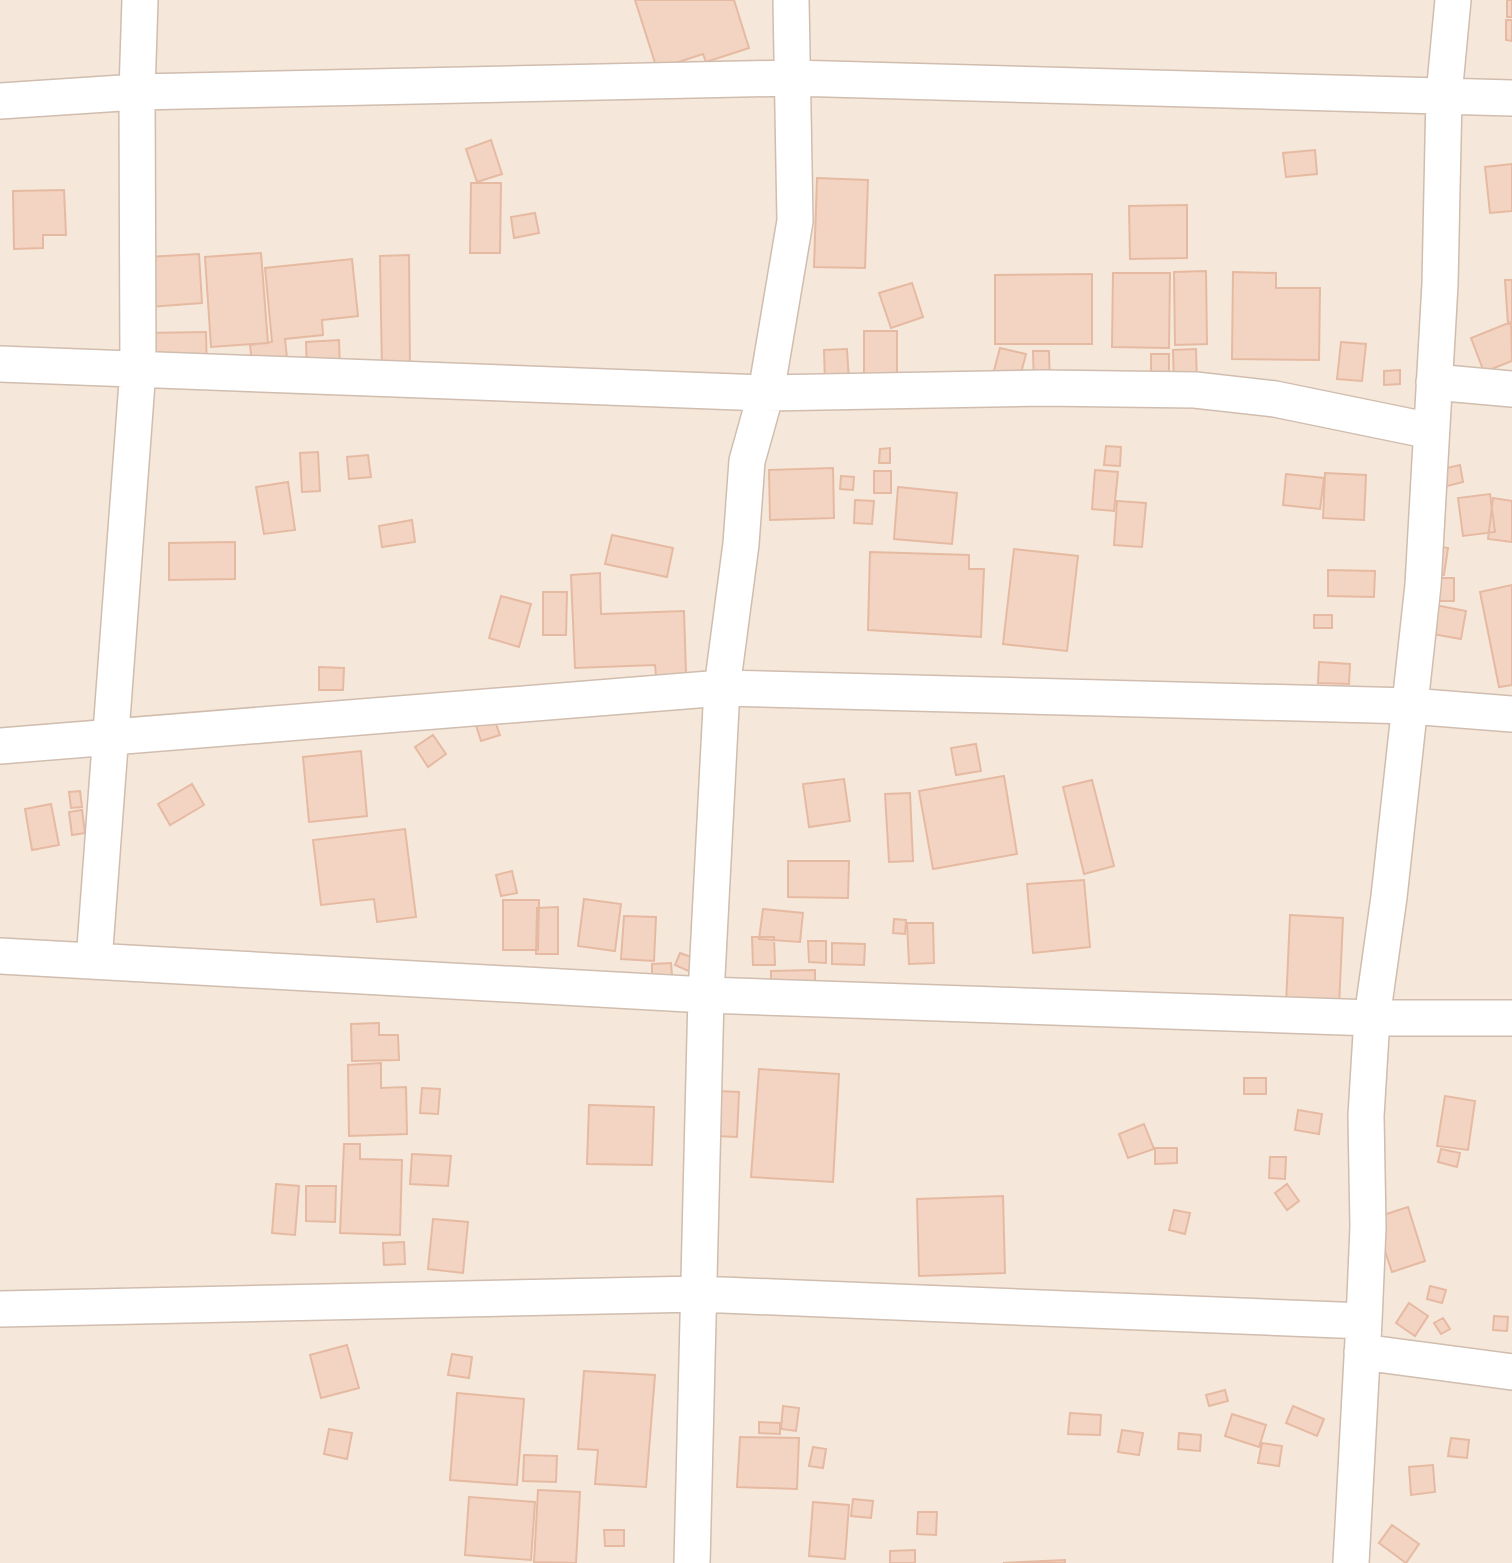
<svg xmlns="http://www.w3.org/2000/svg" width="1512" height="1563" viewBox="0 0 1512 1563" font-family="Karla,sans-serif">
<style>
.residential{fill:#f5e7d9}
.building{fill:#f3d4c2;stroke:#e6baa2;stroke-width:2}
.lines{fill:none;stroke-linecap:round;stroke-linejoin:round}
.minor-casing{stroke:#d0bdaf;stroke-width:38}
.minor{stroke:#fff;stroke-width:35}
</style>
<rect width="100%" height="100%" fill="#fdf5eb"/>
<path class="residential" d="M0,0H1512V1563H0Z"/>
<path class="building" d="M635,0H734L749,48L706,62L703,54L657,69Z
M1507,0H1512V17H1507Z
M1506,20H1512V41L1506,40Z
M491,140L502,174L477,182L466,149Z
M1315,150L1317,174L1286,177L1283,153Z
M1512,164V211L1490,213L1485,167Z
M817,178L868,180L865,268L814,267Z
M471,183H501L500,253H470Z
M64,190L66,235H43V248L14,249L13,191Z
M1187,205V258L1130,259L1129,206Z
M535,213L539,233L514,238L511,217Z
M261,253L268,343L211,347L205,257Z
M199,254L202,303L149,307L147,257Z
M409,255L410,371H382L380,256Z
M352,259L358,316L322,320L323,335L285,339L288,368L253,371L250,345L272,342L265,268Z
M1206,271L1207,344L1175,345L1174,272Z
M1233,272L1276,273V288H1320L1319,360L1232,359Z
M1113,273H1170L1169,348L1112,347Z
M1092,274V344H995V275Z
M1505,280H1512V323L1508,324Z
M912,283L923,317L891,328L879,293Z
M1511,322L1512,361L1484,372L1471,338Z
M864,331H897V387L864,388Z
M206,332L207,375L144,377V333Z
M339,340L340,371L307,372L306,342Z
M1341,342L1366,344L1362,381L1337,379Z
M1000,348L1026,354L1018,384L992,378Z
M847,349L849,381L825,383L824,350Z
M1196,349L1197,385H1174L1173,350Z
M1033,351H1049L1050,384H1034Z
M1151,354H1169V384L1151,383Z
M1400,370V384L1384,385V371Z
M1106,446L1121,447L1120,466L1104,465Z
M890,448V463H879L880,449Z
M318,452L320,491L302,492L300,453Z
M368,455L371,477L349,479L347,457Z
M1460,465L1463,482L1439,488L1434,471Z
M833,468L834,518L770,520L769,470Z
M1095,470L1118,472L1114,511L1092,509Z
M874,471H891V493H874Z
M1325,473L1366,475L1364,520L1323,518Z
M1286,474L1324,478L1320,509L1283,505Z
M841,476L854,477L853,490L840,489Z
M288,482L295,530L264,534L256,487Z
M898,487L957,493L952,544L894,539Z
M1490,494L1495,532L1463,536L1458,498Z
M1493,498L1512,501V542L1488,539Z
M855,500L874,501L872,524L854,523Z
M1117,501L1146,503L1142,547L1114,545Z
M412,520L415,542L382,547L379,526Z
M612,535L673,548L667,577L605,564Z
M235,542V579L169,580V543Z
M1429,545L1448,548L1444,575L1425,573Z
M1014,549L1078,556L1067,651L1003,644Z
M870,552L969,555V569H984L981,637L868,630Z
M1328,570L1375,571L1374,597L1328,596Z
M600,573L601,614L684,611L686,674L656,676L655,665L575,668L571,575Z
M1424,578H1454V601H1424Z
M1512,585V685L1499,687L1480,592Z
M543,592H567L566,635H543Z
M501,596L531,604L519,647L489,638Z
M1425,603L1466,611L1461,639L1421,632Z
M1314,615H1332V628H1314Z
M1319,662L1350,664L1349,684L1318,683Z
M319,667L344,668L343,690H319Z
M492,713L500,735L481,741L474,719Z
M433,735L446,754L428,767L415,747Z
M976,744L981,771L956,775L951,748Z
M361,751L367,816L309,822L303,757Z
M1004,776L1017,854L933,869L919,791Z
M844,779L850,821L809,827L803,784Z
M1092,780L1114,866L1084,874L1063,787Z
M192,784L204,805L170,825L158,804Z
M80,791L82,807L71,808L69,792Z
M910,793L913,861L889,862L885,794Z
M51,804L59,845L32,850L25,809Z
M82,810L85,833L72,835L69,812Z
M405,829L416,917L377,922L374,899L321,905L313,840Z
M788,861H849L848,898L788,897Z
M512,871L517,893L501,896L496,875Z
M1084,880L1090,947L1033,953L1027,884Z
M584,899L621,904L615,951L578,946Z
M503,900H539L538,950H503Z
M558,907V954H536L537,908Z
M763,909L803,913L800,942L759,939Z
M1290,915L1343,918L1339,1007L1286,1005Z
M624,916L656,917L654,961L621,959Z
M894,919L906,920L905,934L893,933Z
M907,923H933L934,963L909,964Z
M752,937H774L775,965H753Z
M808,941H826V963L809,962Z
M832,943L865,944L864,965L832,964Z
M680,953L697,959L691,972L675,965Z
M671,963L672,975H652V964Z
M815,970V984L771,985V971Z
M379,1023V1035H398L399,1060L352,1061L351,1024Z
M381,1063V1088L406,1087L407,1134L349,1136L348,1065Z
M759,1069L839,1074L833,1182L751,1177Z
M1244,1078H1266V1094H1244Z
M422,1088L440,1089L438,1114L420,1113Z
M718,1091L739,1092L737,1137L716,1136Z
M1445,1096L1475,1101L1468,1150L1437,1146Z
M589,1105L654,1107L652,1165L587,1164Z
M1298,1110L1322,1114L1319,1134L1295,1130Z
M1144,1124L1154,1149L1128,1158L1119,1134Z
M344,1144H360V1159L402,1160L400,1235L340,1233Z
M1155,1148H1177V1163L1155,1164Z
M1441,1149L1460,1153L1457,1167L1438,1162Z
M412,1154L451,1156L448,1186L410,1184Z
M1270,1157H1286L1285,1179L1269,1178Z
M276,1184L299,1186L295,1235L272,1233Z
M1287,1184L1299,1201L1287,1210L1275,1193Z
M306,1186H336L335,1222L306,1221Z
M1003,1196L1005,1273L919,1276L917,1199Z
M1408,1207L1425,1261L1392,1272L1374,1218Z
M1174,1210L1190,1213L1185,1234L1169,1230Z
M433,1219L468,1222L463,1273L428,1269Z
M404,1242L405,1264L384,1265L383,1243Z
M1430,1286L1446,1290L1442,1303L1427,1299Z
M1409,1303L1428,1316L1415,1336L1396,1323Z
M1494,1316L1508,1317L1507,1331L1493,1330Z
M1443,1318L1450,1329L1441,1334L1434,1323Z
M347,1345L359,1388L321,1398L310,1355Z
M452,1354L472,1357L469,1378L448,1375Z
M584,1371L655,1375L646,1487L595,1484L598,1450L578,1449Z
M1225,1390L1228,1401L1209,1406L1206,1395Z
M457,1393L524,1399L517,1485L450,1480Z
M783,1406L799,1408L796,1431L781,1429Z
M1293,1406L1324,1419L1317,1436L1286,1423Z
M1070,1413L1101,1415L1100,1435L1068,1434Z
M1232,1414L1266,1425L1259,1447L1225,1436Z
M759,1422L780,1423V1434L759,1433Z
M329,1429L352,1433L347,1459L324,1454Z
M1122,1430L1143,1433L1139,1455L1118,1452Z
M1179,1433L1201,1435L1200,1451L1178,1449Z
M740,1437L799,1438L797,1489L737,1487Z
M1451,1438L1469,1440L1467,1458L1448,1456Z
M1262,1443L1282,1446L1279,1466L1258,1463Z
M813,1447L826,1449L823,1468L809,1466Z
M524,1455L557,1456L556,1482L523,1481Z
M1433,1465L1435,1492L1411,1495L1409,1467Z
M538,1490L580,1492L576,1563L534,1562Z
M469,1497L535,1502L531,1560L465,1555Z
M853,1499L873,1501L871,1518L851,1516Z
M813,1502L849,1505L845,1559L809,1556Z
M918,1512H937L936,1535L917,1534Z
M1392,1525L1419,1544L1406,1563L1379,1543Z
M604,1530H624V1546H605Z
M915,1550V1563H890V1551Z
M1065,1560V1563H1003Z"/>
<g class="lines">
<g class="minor-casing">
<path id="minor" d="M0,101L137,92L792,78L1512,98
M0,364L766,393L1042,388L1195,390L1275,399L1431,431
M1434,382L1512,389
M0,746L722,688L1410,706L1512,714
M0,956L706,995L1372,1018H1512
M94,961L138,369L137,92L140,0
M0,1309L698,1294L1364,1321
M1362,1352L1512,1372
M692,1563L706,995L722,688L741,544L747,461L766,393L795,221L791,0
M1351,1563L1364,1321L1368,1227L1366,1116L1372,1018L1389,897L1423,585L1440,284L1444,95L1453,0"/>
</g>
<use href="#minor" class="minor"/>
</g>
</svg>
